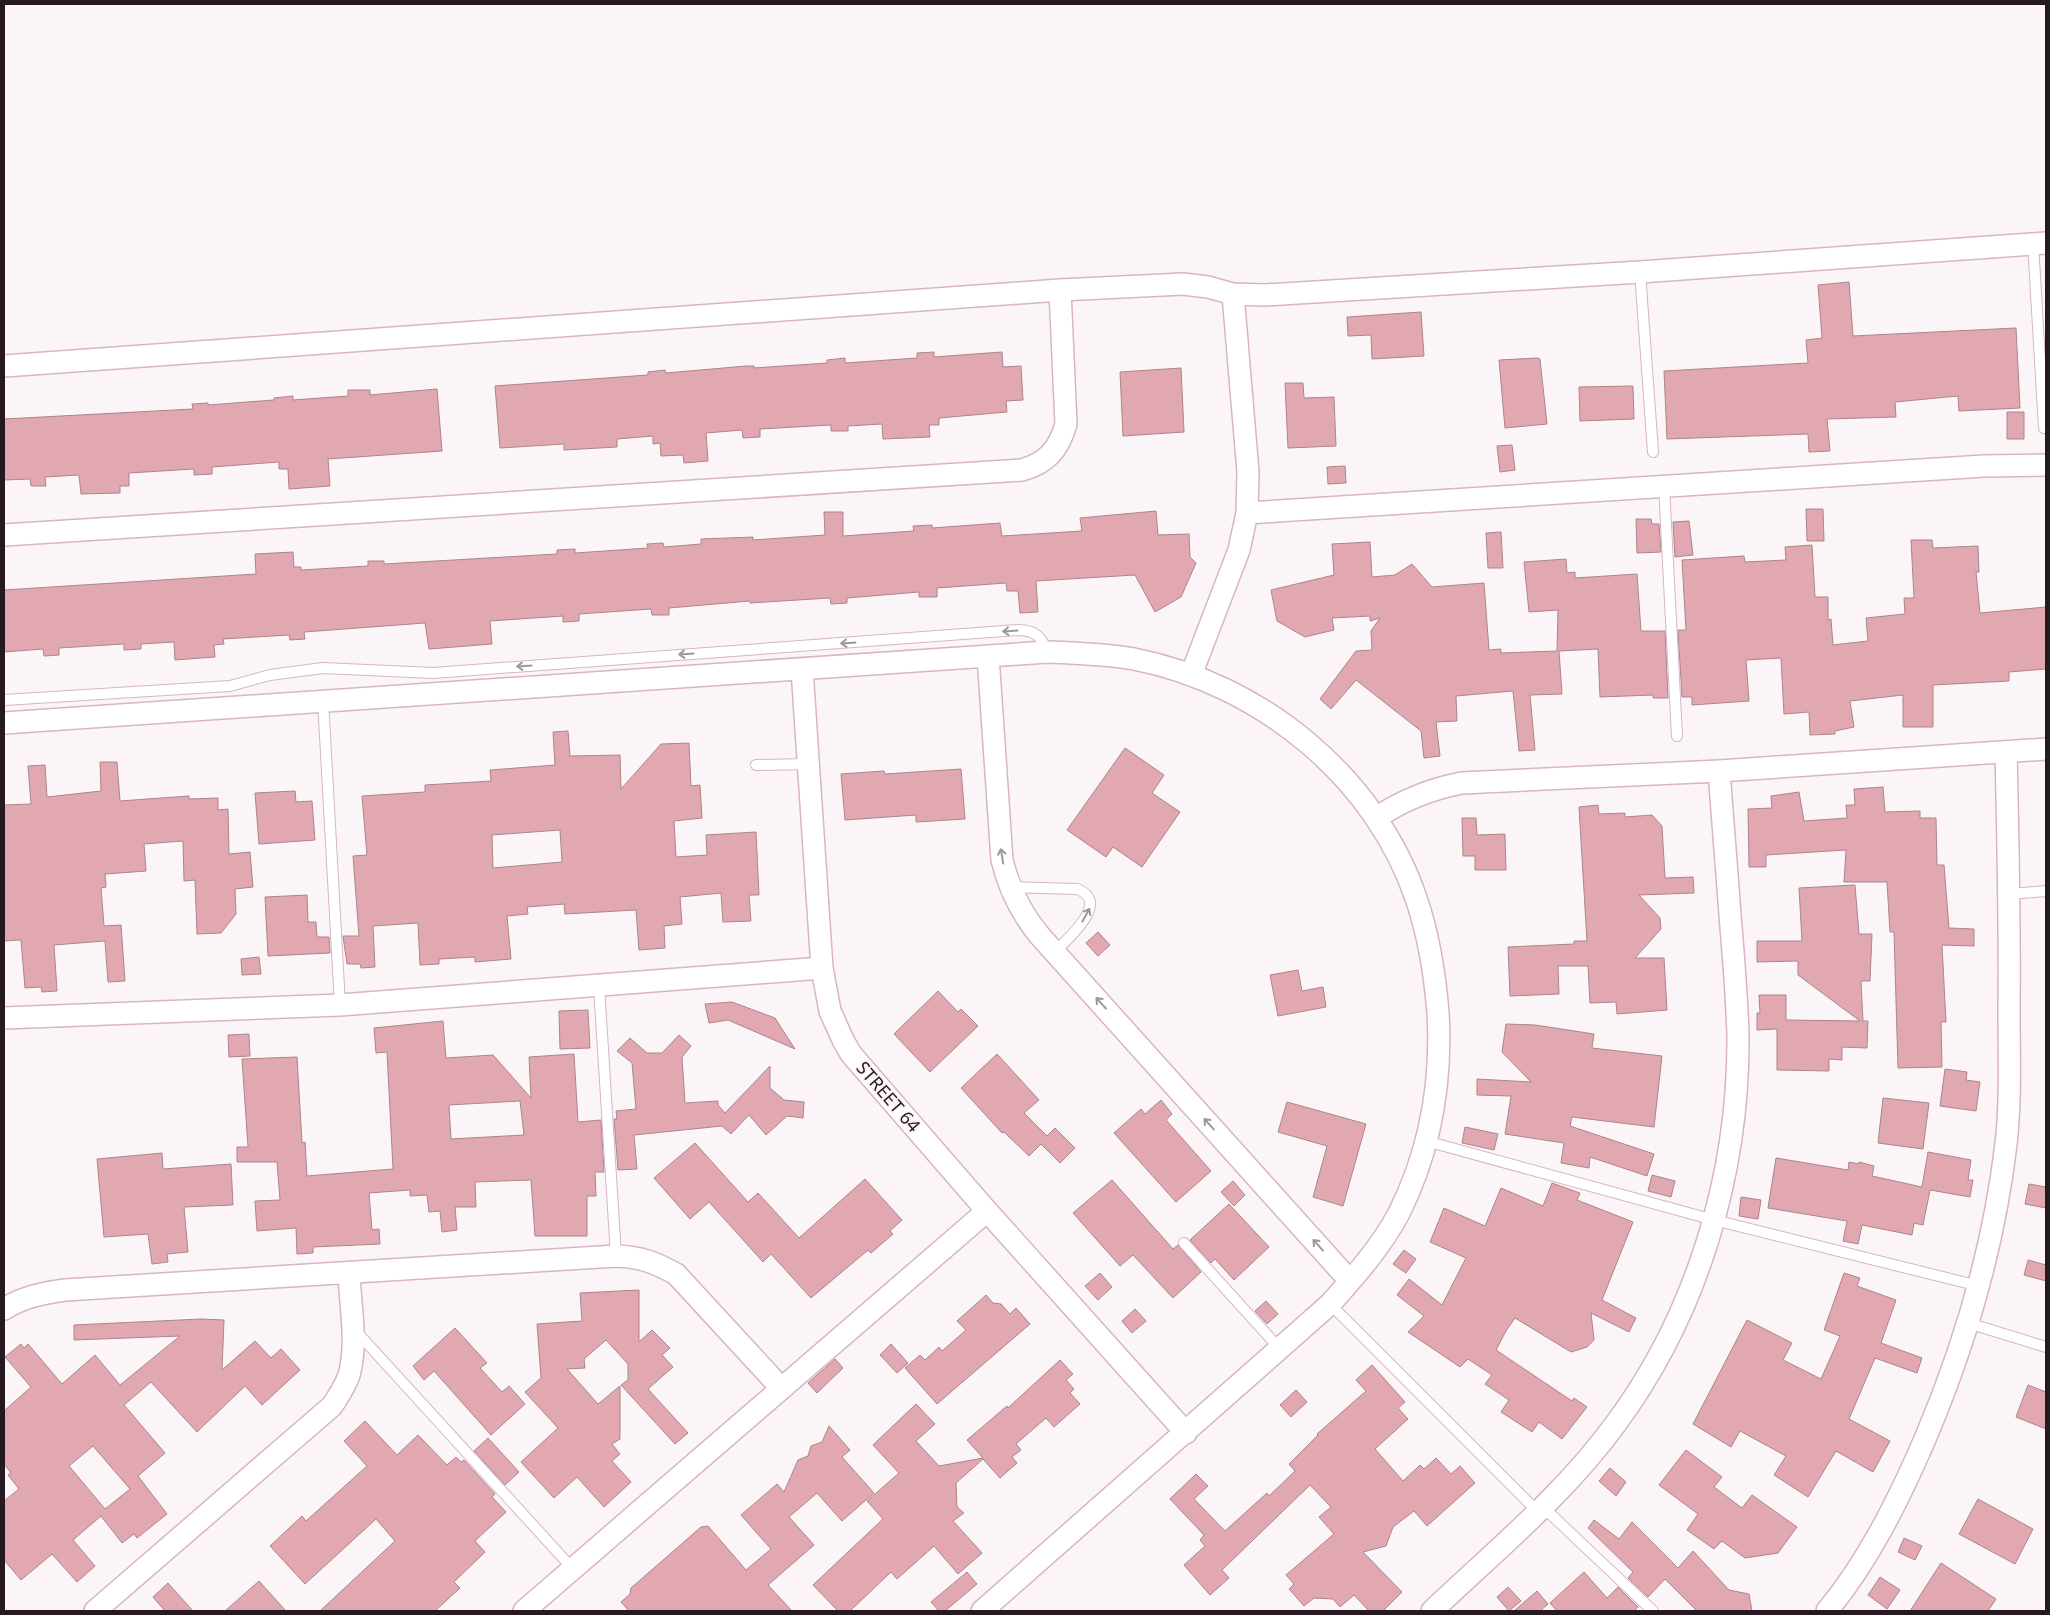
<svg xmlns="http://www.w3.org/2000/svg" width="2050" height="1615" viewBox="0 0 2050 1615" font-family="'Noto Sans',sans-serif">
<style>
.building{fill:#e1a8b1;stroke:#ab858b;fill-rule:evenodd}
.lines{fill:none;stroke-linecap:round;stroke-linejoin:round}
.lane-casing{stroke:#d8b4c6;stroke-width:12}
.street-casing{stroke:#d8b4c6;stroke-width:24}
.lane{stroke:#fff;stroke-width:10}
.street{stroke:#fff;stroke-width:21}
.oneway{stroke:#9d989b}
.labels{text-anchor:middle;stroke-width:4;stroke-linejoin:round;paint-order:stroke}
.street-label{font-size:18px;fill:#261920;stroke:#fcf5f8}
</style>
<rect width="100%" height="100%" fill="#fcf5f8"/>
<path class="building" d="M1849,282L1853,336L2016,328L2020,408L1959,411L1958,396L1895,402L1896,417L1827,419L1830,451L1809,452L1808,434L1667,439L1664,371L1808,363L1806,340L1822,338L1818,285Z
M1421,312L1424,356L1372,359L1371,335L1348,336L1347,317Z
M934,352V357L1002,352L1003,367L1021,366L1023,400L1006,401L1007,412L939,418V425H929L930,437L883,439L882,424L848,426V431H831V425L760,429V437L743,438L742,430L706,433L708,461L684,463L683,455L661,456L660,443L653,444V436L617,439V447L564,450V444L500,448L495,386L648,375V372L665,370L666,373L746,366H754V368L827,363V360L845,358V363L917,358V353Z
M1538,358L1540,359L1547,424L1505,428L1499,360Z
M1181,368L1184,432L1123,436L1120,372Z
M1285,383H1303L1304,398L1334,397L1336,446L1288,448Z
M1633,386L1634,419L1580,421L1579,387Z
M437,389L442,451L328,459L330,486L289,489L288,469H279V462L212,467V474L194,475V469L129,473V486H120V493L81,494L79,475L45,477L46,486H31L30,479L4,480V419L193,409L192,404L208,403V405L274,400V398L293,396V400L348,396V390H370V395Z
M2007,412H2024V439H2007Z
M1512,445L1515,470L1500,472L1497,446Z
M1345,466L1346,483L1328,484L1327,467Z
M1806,509H1823L1824,541H1807Z
M1156,511L1158,535L1189,534L1190,557L1196,563L1181,597L1155,612L1135,575L1036,581L1038,612L1020,613L1018,591H1007L1006,583L937,588V597H919V592L847,598V603L831,604L830,598L750,603V601L669,608V615H652L651,609L579,614V621L563,622V616L490,621L492,644L429,649L425,623L304,632L305,639L290,640L289,635L223,639L224,644L214,645L215,657L175,660L174,642L141,644V649L124,650V644L59,648V655L44,656L43,649L4,652V590L256,574L255,554L293,552L294,567H301V570L368,566V561H384V564L557,554V550L575,549V553L648,548L647,544L663,543L664,547L701,544V539L753,537V540L825,535L824,512H843V536L914,531L913,526L932,525V528L1000,523L1002,536L1082,531L1080,518Z
M1636,519H1651L1652,524H1659L1661,552L1637,553Z
M1689,521L1693,555L1675,557L1673,522Z
M1501,532L1503,568H1488L1486,533Z
M1911,540H1932L1933,548L1978,546L1979,572H1976L1980,613L2046,607V669L2009,672V681L1933,685V727H1903V695L1850,701L1854,727L1835,731V734L1810,735L1809,712L1784,714L1781,658L1746,660L1749,701L1692,705V697H1682L1678,630H1686L1682,560L1744,556L1745,562L1786,560L1785,547L1812,545L1815,597H1828V620L1831,619L1833,645L1868,641L1866,618L1905,614L1904,598H1914Z
M1370,542L1372,577L1395,575L1412,564L1432,587L1484,583L1489,650L1501,649V653L1557,651L1558,610L1529,612L1524,562L1566,559L1567,573L1575,572V578L1637,574L1641,631H1665L1668,698H1653V695L1600,697L1598,649L1559,651L1562,694L1530,695L1535,750L1519,751L1513,691L1456,696L1457,721L1436,722L1440,756L1424,758L1421,731L1356,680L1331,709L1320,699L1356,651L1372,650L1371,631L1380,618L1370,621V616L1332,618L1334,630L1305,637L1277,621L1271,590L1334,575L1332,544Z
M568,731L570,756L620,755L621,789L661,744L689,743L691,786L700,785L702,818L674,821L676,857L707,855L706,835L756,832L759,895H749L751,921L723,922L721,893L680,897L682,924L664,926L665,948L639,950L636,910L565,914L564,904L527,907L528,914L507,916L511,959L475,962V957L439,959V964L420,965L418,923L373,926L375,967L361,968L360,964H347L343,936H359L353,856L367,855L362,796L425,792V785L491,781L490,770L555,765L553,732ZM560,830L562,862L493,868L492,835Z
M1125,748L1164,775L1152,793L1180,812L1142,867L1113,847L1106,857L1067,830Z
M100,762H117L120,801L189,796V799L218,798V810L228,809L229,854L250,852L253,887L235,889L236,914L221,933L197,934L195,880L184,881L183,841L144,844L146,871L105,874L106,887L101,888L104,926L121,925L125,981L108,982L105,941L54,945L57,991L42,992L41,987L25,988L21,940L4,941V805L31,804L28,766L45,765L47,797L101,791Z
M961,769L965,819L916,822V815L845,820L841,774L884,771L885,774Z
M1883,787L1885,812L1920,811V818H1936L1937,865H1944L1949,928L1974,929V946L1942,945L1946,1022H1941L1942,1067L1898,1068L1894,932H1890L1887,882H1844L1846,850L1766,855V867H1749L1748,809L1772,808L1771,796L1799,792L1804,821L1847,818L1846,805H1855L1854,789Z
M295,791L296,802L312,801L315,840L259,844L255,793Z
M1598,805L1599,814L1625,813V817L1652,815L1662,826L1665,878L1693,877L1694,893L1639,895L1660,918L1661,929L1635,958H1664L1667,1010L1617,1014L1616,1002L1590,1003L1588,966H1558L1559,994L1510,996L1508,947L1574,944V941H1587L1579,807Z
M1462,818H1476L1477,835L1505,834L1506,870H1475V856H1463Z
M1855,885L1859,934H1872L1870,981H1861L1863,1021H1868L1867,1048L1842,1047V1060L1829,1059V1071L1777,1070V1029L1757,1030V1013H1760L1759,995H1786V1020L1860,1021L1798,975V961L1757,962V941H1802L1799,888Z
M307,895L308,922H316L317,937H329L330,953L268,956L265,897Z
M1098,932L1110,945L1098,956L1086,943Z
M259,957L261,974L242,975L241,959Z
M1298,970L1302,991L1323,987L1326,1007L1278,1016L1270,975Z
M938,991L958,1012L961,1009L978,1026L930,1072L894,1034Z
M732,1002L775,1018L795,1049L728,1020L709,1023L705,1004Z
M588,1010L590,1048L560,1049L559,1011Z
M443,1021L446,1058L493,1055L531,1098L529,1057L574,1054L578,1122L601,1120L604,1172H595L596,1196H587V1236H535L531,1180L475,1182L476,1207H455L457,1230L442,1232L440,1211L429,1212L427,1195L410,1196V1190L369,1193L372,1230L379,1229L380,1244L313,1247V1253L297,1254L296,1228L257,1231L255,1201L280,1200L277,1162H237V1147H248L242,1059L297,1057L302,1143L305,1142L307,1176L393,1169L387,1052L376,1053L374,1028ZM520,1101L524,1135L451,1139L449,1105Z
M1506,1024L1535,1025L1594,1034L1592,1048L1662,1056L1654,1127L1572,1117L1570,1126L1654,1154L1647,1176L1590,1157L1589,1168L1561,1163L1564,1143L1505,1134L1511,1096L1477,1095V1079L1531,1082L1502,1052Z
M249,1034L250,1056L229,1057L228,1035Z
M679,1035L691,1046L682,1057L685,1103L718,1101V1105L725,1113L770,1066V1088L784,1100L804,1102L803,1118L787,1116L766,1135L749,1115L731,1134L722,1126L634,1135L637,1169L618,1170L614,1119H617L616,1111L636,1109L632,1063L617,1051L630,1038L647,1053H662Z
M997,1054L1039,1100L1024,1113L1047,1136L1055,1128L1075,1148L1060,1163L1041,1144L1029,1156L1004,1132L1002,1133L961,1088Z
M1945,1069L1967,1072L1966,1080L1980,1082L1976,1111L1940,1106Z
M1883,1098L1929,1103L1923,1149L1878,1143Z
M1161,1100L1172,1114L1166,1120L1211,1171L1176,1202L1114,1133L1141,1109L1145,1114Z
M1287,1102L1366,1124L1343,1206L1313,1197L1327,1146L1278,1132Z
M1465,1127L1498,1134L1494,1150L1462,1143Z
M695,1143L748,1202L758,1193L799,1238L865,1179L902,1220L890,1231L893,1234L871,1253L868,1250L811,1298L771,1254L763,1262L709,1202L690,1219L654,1178Z
M1928,1152L1971,1160L1968,1180H1973L1970,1197L1930,1190L1923,1225L1914,1223L1912,1235L1862,1225L1858,1244L1843,1241L1847,1221L1768,1208L1776,1158L1848,1170L1849,1162L1859,1164V1162L1874,1166L1872,1176L1922,1187Z
M162,1153L163,1169L231,1164L233,1205L184,1207L188,1252L167,1254L168,1262L152,1264L148,1234L104,1237L97,1159Z
M1652,1175L1675,1181L1671,1197L1648,1191Z
M1112,1180L1173,1249L1178,1245L1201,1272L1173,1298L1133,1255L1120,1266L1073,1213Z
M1233,1181L1245,1195L1234,1206L1221,1192Z
M1552,1183L1580,1193L1577,1200L1633,1222L1602,1300L1636,1318L1629,1332L1591,1313L1594,1340L1587,1347L1571,1352L1515,1318L1506,1331L1496,1350L1572,1401L1574,1398L1587,1407L1562,1439L1539,1422L1532,1432L1501,1412L1509,1400L1485,1384L1492,1375L1468,1359L1460,1367L1408,1332L1424,1316L1397,1295L1409,1279L1442,1305L1466,1258L1430,1242L1444,1208L1485,1226L1501,1188L1543,1206Z
M2029,1184L2046,1187V1208L2025,1204Z
M1741,1197L1761,1200L1758,1219L1739,1216Z
M1229,1204L1269,1247L1234,1280L1215,1259L1211,1263L1190,1240Z
M1404,1250L1416,1259L1406,1273L1393,1264Z
M2028,1260L2046,1265V1281L2024,1275Z
M1100,1273L1112,1287L1098,1300L1085,1286Z
M1844,1273L1860,1278L1857,1286L1896,1300L1881,1343L1922,1358L1917,1373L1875,1358L1849,1419L1890,1441L1873,1472L1836,1451L1808,1497L1774,1475L1786,1456L1740,1431L1731,1447L1693,1424L1747,1320L1792,1343L1783,1360L1821,1379L1840,1336L1824,1330Z
M639,1290V1342L652,1330L670,1348L662,1355L673,1367L648,1389L688,1433L675,1444L621,1385L628,1380V1364L606,1340L584,1359L585,1368L567,1369L598,1404L620,1386V1439L612,1444L620,1454L612,1461L631,1482L604,1507L577,1477L554,1498L521,1462L558,1428L525,1392L541,1378L537,1324L582,1321L580,1293Z
M986,1295L993,1303L1001,1304L1010,1314L1016,1308L1030,1324L937,1404L905,1368L920,1355L925,1360L939,1347L942,1351L966,1330L957,1321Z
M1266,1301L1278,1314L1267,1324L1255,1311Z
M1135,1309L1146,1321L1132,1333L1122,1321Z
M201,1319L224,1320L222,1370L255,1341L271,1358L281,1349L300,1370L262,1405L245,1386L197,1432L151,1382L124,1405L165,1453L138,1476L167,1514L137,1538L134,1534L122,1543L101,1516L73,1540L95,1566L77,1582L52,1554L21,1580L4,1560V1501L19,1489L8,1475L11,1473L4,1464V1411L31,1387L5,1357L21,1344L24,1348L28,1344L62,1384L95,1355L120,1385L180,1336L74,1340V1325ZM93,1446L130,1489L105,1509L69,1466Z
M455,1328L487,1363L480,1368L502,1392L509,1386L525,1404L491,1435L434,1371L424,1380L413,1366Z
M891,1344L908,1363L897,1373L880,1355Z
M835,1359L843,1368L817,1393L808,1383Z
M1060,1360L1073,1374L1066,1380L1074,1389L1070,1393L1080,1404L1054,1427L1046,1418L1016,1444L1021,1450L1012,1457L1017,1463L1000,1478L983,1459L956,1483L957,1507L964,1513L953,1521L982,1553L958,1574L934,1546L897,1579L891,1572L850,1611H838L813,1585L883,1519L867,1501L899,1473L873,1445L916,1404L935,1424L916,1441L939,1466L983,1458L967,1440L1007,1406L1008,1408Z
M1372,1365L1405,1402L1398,1408L1408,1419L1375,1449L1403,1481L1420,1465L1424,1469L1436,1458L1451,1474L1460,1466L1475,1483L1427,1526L1414,1511L1393,1527L1386,1546L1363,1552L1402,1592L1383,1611H1369L1354,1595L1340,1607L1333,1599L1314,1598L1304,1606L1289,1589L1294,1584L1286,1575L1334,1534L1319,1517L1331,1507L1310,1485L1222,1570L1229,1578L1210,1595L1184,1565L1205,1546L1200,1540L1204,1535L1170,1499L1196,1474L1208,1486L1194,1499L1225,1531L1267,1493L1269,1496L1295,1471L1289,1464L1318,1435L1317,1434L1366,1391L1356,1380Z
M2028,1385L2046,1392V1429L2016,1417Z
M1296,1390L1307,1402L1291,1417L1280,1405Z
M365,1421L397,1455L418,1435L447,1465L456,1457L461,1462L464,1460L495,1494L492,1497L506,1512L475,1541L485,1552L454,1582L460,1588L435,1611H320L395,1541L376,1519L305,1584L270,1546L302,1516L306,1521L367,1466L344,1441Z
M829,1426L850,1450L842,1457L874,1493L842,1521L817,1493L789,1517L814,1545L768,1585L792,1611H629L621,1602L630,1594L631,1588L701,1527L708,1526L746,1570L771,1549L741,1515L777,1484L784,1492L798,1460L808,1456L811,1446L822,1442Z
M488,1438L519,1472L505,1485L474,1451Z
M1686,1450L1722,1477L1714,1487L1742,1508L1752,1495L1797,1527L1778,1553L1745,1558L1722,1541L1714,1549L1687,1530L1698,1514L1659,1485Z
M1610,1468L1626,1482L1616,1496L1599,1481Z
M1978,1499L2033,1529L2015,1564L1959,1534Z
M1594,1520L1619,1539L1632,1522L1678,1568L1693,1551L1729,1590L1749,1594L1752,1611H1697L1665,1579L1648,1597L1628,1578L1633,1572L1588,1528Z
M1904,1538L1922,1546L1915,1560L1898,1552Z
M1941,1563L1996,1599L1988,1611H1910Z
M967,1572L977,1584L945,1611H939L931,1602Z
M1584,1572L1607,1598L1618,1587L1638,1607L1634,1611H1557L1550,1603Z
M1880,1577L1900,1590L1887,1609L1868,1595Z
M259,1581L286,1611H225Z
M168,1583L193,1611H165L153,1597Z
M1508,1587L1521,1601L1509,1611L1497,1597Z
M1537,1591L1548,1604L1540,1611H1514Z"/>
<g class="lines">
<g class="lane-casing">
<path id="lane" d="M2033,243L2044,428
M1640,272L1653,452
M1664,486L1677,736
M4,700L230,686L270,675L323,668L433,673L1018,630C1035,630 1042,637 1047,652
M323,700L340,1005
M756,765L808,764
M1010,887L1077,889C1112,902 1067,939 1055,952
M2010,894L2046,891
M599,986L616,1256
M1426,1141L1714,1220L1979,1286
M1184,1243L1280,1349
M1330,1304L1538,1512
M1968,1323L2046,1347
M354,1329L573,1569
M1543,1507L1653,1611"/>
</g>
<g class="street-casing">
<path id="street" d="M4,366L1060,290L1183,284L1208,287L1233,294L1265,295L1640,272L2046,243
M1247,513L1984,466L2046,465
M4,535L1022,470C1047,463 1059,449 1066,424L1060,290
M988,656L1002,860C1009,889 1021,913 1040,936L1350,1281
M802,669L822,968L830,1011L843,1040L851,1054L987,1211L1186,1433
M1191,675L1239,550L1247,513L1248,472L1233,294
M4,723L1047,652C1076,653 1106,654 1134,659C1261,684 1376,777 1417,901C1429,937 1435,975 1438,1013C1442,1082 1430,1151 1399,1213C1381,1247 1356,1275 1330,1304L982,1611
M1376,818C1403,800 1430,789 1462,783L1719,771L2046,749
M4,1018L340,1005L822,968
M4,1309C23,1297 43,1293 65,1290L616,1256C641,1257 654,1262 676,1274L781,1388
M95,1611L332,1406C338,1397 345,1387 349,1375C358,1344 350,1305 349,1273
M524,1611L987,1211
M1432,1611C1495,1551 1565,1494 1617,1422C1698,1312 1739,1172 1738,1036C1737,999 1734,963 1731,927C1727,875 1723,823 1719,771
M1827,1611C1869,1560 1899,1499 1925,1439C1965,1345 1994,1246 2006,1144C2011,1100 2009,1054 2009,1009C2010,923 2008,838 2006,752"/>
</g>
<use href="#lane" class="lane"/>
<use href="#street" class="street"/>
</g>
<defs><path id="oneway-shaft" d="M-6 0H5M1.5-3L5.5 0L1.5 3" fill="none" stroke-width="1.6" stroke-linecap="round" stroke-linejoin="round" transform="scale(1.25)"/></defs>
<g class="oneway">
<use href="#oneway-shaft" transform="translate(1010 631) rotate(176)"/>
<use href="#oneway-shaft" transform="translate(848 643) rotate(176)"/>
<use href="#oneway-shaft" transform="translate(686 654) rotate(176)"/>
<use href="#oneway-shaft" transform="translate(524 666) rotate(176)"/>
<use href="#oneway-shaft" transform="translate(1002 856) rotate(-99)"/>
<use href="#oneway-shaft" transform="translate(1086 915) rotate(-61)"/>
<use href="#oneway-shaft" transform="translate(1101 1003) rotate(-132)"/>
<use href="#oneway-shaft" transform="translate(1209 1124) rotate(-132)"/>
<use href="#oneway-shaft" transform="translate(1318 1245) rotate(-132)"/>
</g>
<g class="labels">
<g class="street-label">
<text transform="translate(888 1097) rotate(49)" y="6">STREET 64</text>
</g>
</g>
<rect width="2050" height="1615" fill="none" stroke="#261920" stroke-width="10"/>
</svg>
